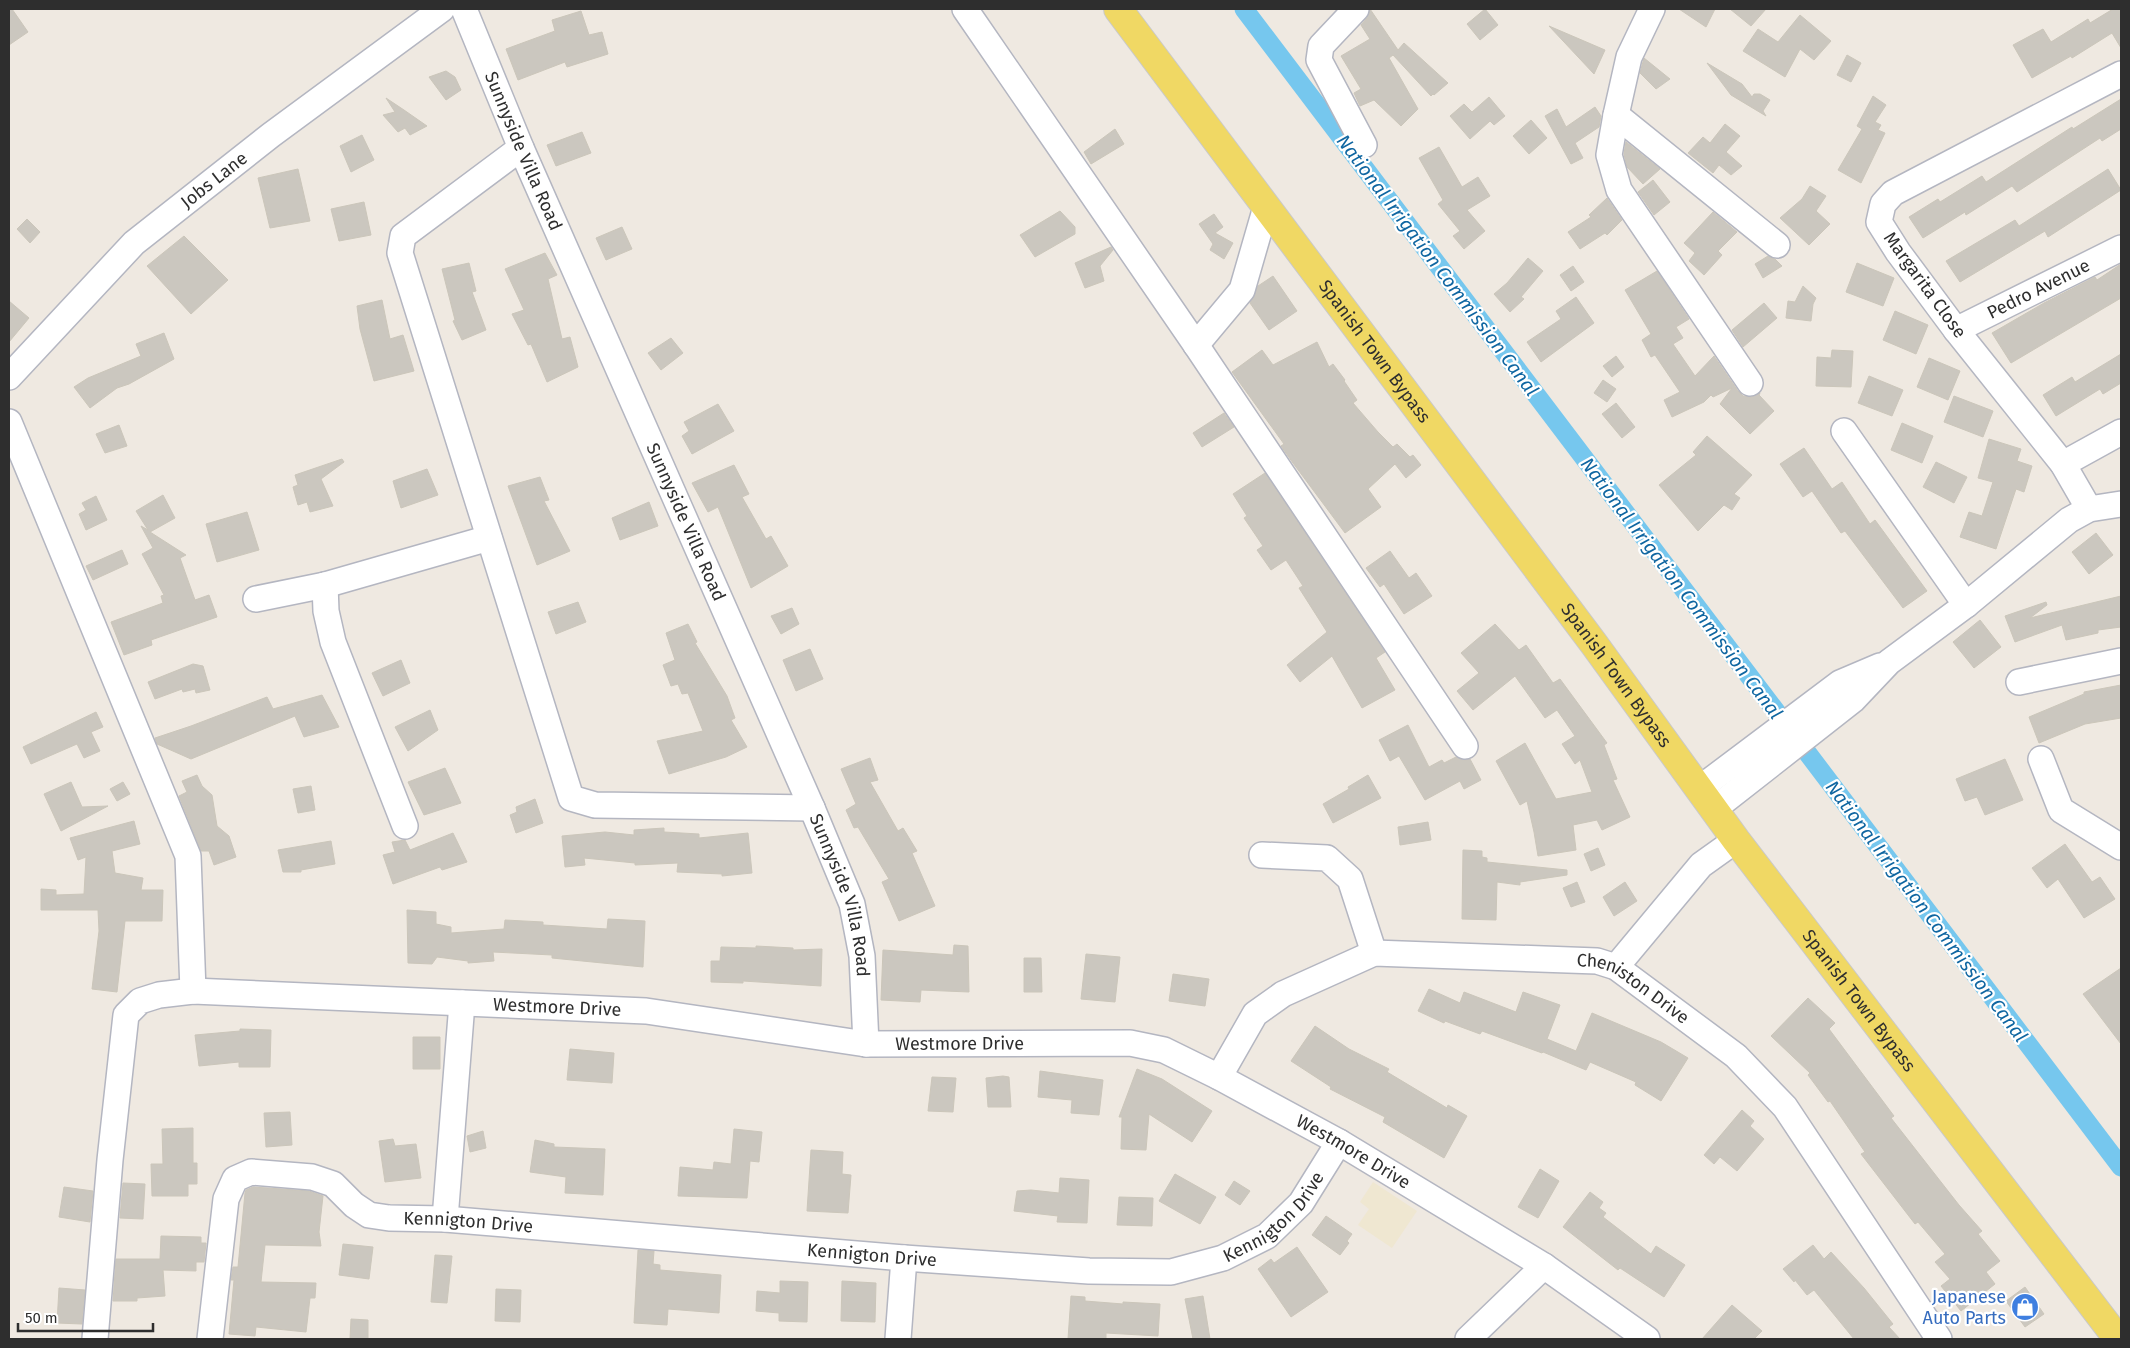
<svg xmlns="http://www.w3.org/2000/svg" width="2130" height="1348" viewBox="0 0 2130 1348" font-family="'Fira Sans',sans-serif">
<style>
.education{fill:#efe7d1}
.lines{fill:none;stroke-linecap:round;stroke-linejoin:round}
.canal{stroke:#76c7ee;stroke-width:19}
.building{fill:#cbc7bf;stroke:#cbc6ba}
.minor-casing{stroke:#b4b6c1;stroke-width:28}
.major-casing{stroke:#c9c9c9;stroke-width:30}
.minor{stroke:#fff;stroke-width:25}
.major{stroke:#f0d864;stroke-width:28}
.labels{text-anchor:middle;stroke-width:4.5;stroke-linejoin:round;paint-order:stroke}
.street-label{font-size:18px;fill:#2e2e2e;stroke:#fff}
.shop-label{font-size:18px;fill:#366cbe;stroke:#fff;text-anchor:end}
.water-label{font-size:19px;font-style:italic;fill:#0f66a1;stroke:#fff}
</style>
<rect width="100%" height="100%" fill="#efe9e1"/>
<path class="education" d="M1373,1182L1417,1211L1392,1248L1358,1225L1369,1209L1360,1202Z"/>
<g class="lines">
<path class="canal" d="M1244,9L2121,1167"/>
</g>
<path class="building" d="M9,9H12L28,32L9,45Z
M1370,9L1398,50L1404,43L1448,83L1434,95L1433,94L1431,96L1393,55L1389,58L1418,109L1401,126L1374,100L1360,106L1354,93L1361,89L1341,56L1370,39L1361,25L1367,18Z
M1485,9L1498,25L1480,40L1467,24Z
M1679,9H1715L1706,27Z
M1730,9H1766L1751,26Z
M2113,9H2121V48L2112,33L2072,58L2071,56L2032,78L2013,45L2043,29L2051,42L2088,19L2090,23Z
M581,11L589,35L602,32L608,54L567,67L565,62L518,80L506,49L555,31L552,20Z
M1800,15L1831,41L1814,60L1800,49L1785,77L1743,51L1758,29L1778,42Z
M1549,26L1605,50L1594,74Z
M1847,55L1861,63L1851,82L1837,75Z
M1644,58L1670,79L1656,89L1640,73Z
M1707,63L1742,84L1752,97L1754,94H1760L1770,100L1763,111L1766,116L1731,95Z
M446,71L455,77L461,90L446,100L429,77Z
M1873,96L1886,105L1875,122L1881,125L1878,130L1885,133L1861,183L1838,170L1862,129L1857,126Z
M1489,97L1505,116L1494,125L1490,121L1470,139L1450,116L1464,104L1472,112Z
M386,98L404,110L427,126L410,135L405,128L398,132L383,115L395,112Z
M2121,99V129L2102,141L2100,138L2017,192L2012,186L1966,215L1965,212L1923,238L1909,217L1938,199L1940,202L1982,176L1986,182L2072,127L2073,129Z
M1595,107L1601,116L1599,127L1575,143L1583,158L1571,164L1545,116L1557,109L1566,127Z
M1531,120L1547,138L1529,154L1513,136Z
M1725,124L1740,136L1726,152L1742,166L1731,175L1719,165L1713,173L1688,153L1703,137L1710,143Z
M1115,129L1124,144L1091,164L1084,152Z
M582,132L591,153L556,166L547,145Z
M362,135L374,160L351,172L340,146Z
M1626,142L1660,169L1643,184L1627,167L1624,154Z
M1439,147L1462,187L1478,177L1490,196L1467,210L1485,231L1464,249L1453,236L1460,231L1438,204L1443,200L1419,158Z
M298,169L310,221L270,228L258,178Z
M2108,169L2121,190L2048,237L2045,231L1960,282L1946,261L2015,220L2019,226Z
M1653,180L1670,202L1654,215L1638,192Z
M1810,186L1826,196L1816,211L1830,224L1809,245L1780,218L1802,199Z
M1607,198L1622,220L1607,235L1605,233L1580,249L1568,232L1591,217L1589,215Z
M364,202L371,235L339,241L331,209Z
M1060,211L1075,227V234L1035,257L1020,235Z
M1713,212L1737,232L1718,251L1722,255L1704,275L1689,261L1695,253L1684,243Z
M1214,214L1223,227L1215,233L1233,243L1224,259L1210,250L1213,244L1199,224Z
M27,219L40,232L30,243L17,229Z
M622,227L632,249L606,260L596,238Z
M184,236L228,280L191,314L147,266Z
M1111,247L1113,250L1100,266L1104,281L1085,288L1075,263Z
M545,253L557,275L548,279L562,339L570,337L578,367L547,382L531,344L528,345L512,314L524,310L505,269Z
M1768,256L1775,259L1782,266L1763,278L1755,264Z
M1528,258L1543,271L1521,297L1524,299L1510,312L1494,294L1507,283Z
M469,263L476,291L472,292L486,330L462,340L453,321L455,320L442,269Z
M1857,263L1894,278L1883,306L1846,292Z
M2121,264V298L2011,363L1992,333L2044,303L2095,277L2097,280Z
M1573,266L1584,282L1571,291L1560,275Z
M1657,271L1689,319L1676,327L1683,338L1673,344L1695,376L1714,356L1738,391L1743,396L1751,397L1760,393L1759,395L1774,411L1750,434L1720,404L1732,388L1713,397L1711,395L1704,402L1672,417L1664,400L1680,392L1655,355L1651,357L1642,340L1651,334L1625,290Z
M1273,276L1297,311L1269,330L1250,303L1258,286Z
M1803,286L1816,298L1813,304L1811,321L1786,318L1788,301L1795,302Z
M1576,297L1594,323L1541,362L1527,342L1561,319L1556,311Z
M382,300L390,339L403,335L414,371L374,381L360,329L357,306Z
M9,301L29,318L9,342Z
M1764,303L1777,318L1743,347L1732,330Z
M1895,311L1928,325L1916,354L1883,340Z
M164,333L174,359L129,384L117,388L90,408L74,387L88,378L141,356L136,344Z
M671,338L683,353L661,370L648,353Z
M1317,342L1329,367L1333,364L1345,380L1344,381L1357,400L1353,403L1378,432L1393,447L1397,444L1410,457L1413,455L1421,465L1406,478L1395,464L1368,489L1381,507L1345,533L1293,463L1281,446L1284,444L1232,372L1262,350L1273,365Z
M1832,350L1853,351L1851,387L1816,386L1817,357L1831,358Z
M2121,354V383L2103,394L2100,389L2056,416L2043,395L2072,377L2075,382Z
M1616,356L1624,367L1612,377L1603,366Z
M1929,358L1960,371L1948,400L1917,387Z
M1869,376L1903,390L1892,416L1858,403Z
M1603,380L1616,389L1607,402L1594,393Z
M1954,396L1993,411L1983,437L1944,422Z
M1616,403L1635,427L1622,438L1602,414Z
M718,404L734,431L692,454L682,436L689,431L684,422Z
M1224,413L1234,427L1202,447L1193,433Z
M1902,423L1933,436L1922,463L1891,450Z
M119,425L127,446L105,453L96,434Z
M1707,436L1752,475L1734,494L1740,498L1732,510L1724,505L1698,531L1659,485L1696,455L1693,452Z
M1989,439L2021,449L2017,461L2032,466L2024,492L2016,489L1996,549L1960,537L1969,512L1982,516L1993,482L1978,478Z
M1804,448L1832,489L1842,482L1870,524L1875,520L1927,591L1903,608L1845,531L1841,533L1812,491L1803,497L1780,464Z
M342,459L344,462L321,479L333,506L310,512L307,502L298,505L293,487L298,485L295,475Z
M1936,462L1967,477L1954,503L1923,487Z
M734,465L749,494L742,497L766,539L771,536L788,566L751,588L718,507L708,512L692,483Z
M427,469L438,495L401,508L393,481Z
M1265,473L1385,652L1376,658L1395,690L1362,708L1332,656L1300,682L1287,665L1327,632L1299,588L1303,586L1286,560L1271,570L1257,550L1263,546L1244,518L1247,516L1233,494Z
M540,477L549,500L544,501L570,551L537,565L508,486Z
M163,495L175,518L150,532L186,555L180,558L195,600L209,595L217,617L151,640L152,645L124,655L111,622L163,603L161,596L164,595L142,554L153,548L141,526L148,530L136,511Z
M96,496L107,520L86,530L79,514L86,510L82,503Z
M649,502L658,526L620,540L612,518Z
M247,512L259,550L217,562L206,524Z
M2096,533L2113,555L2089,574L2072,552Z
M122,550L128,564L93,580L86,566Z
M1390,551L1409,578L1416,573L1432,596L1404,614L1384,584L1380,587L1366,568Z
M2121,596V627L2098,630V633L2066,640L2062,625L2015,642L2005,616L2046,602L2047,605L2030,618Z
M578,602L586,622L556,634L548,612Z
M792,608L799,624L781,634L771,616Z
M1980,620L2001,647L1974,668L1953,642Z
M688,624L697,642L695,643L727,696L735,718L731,720L747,747L726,757L669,774L657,741L703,731L688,693L682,694L678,684L671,686L663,665L675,660L666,633Z
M1495,624L1519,650L1526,645L1553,683L1560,679L1607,743L1604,745L1617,779L1613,780L1630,817L1602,830L1597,820L1573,825L1576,850L1538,856L1534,832L1527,801L1520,805L1496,761L1525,743L1556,799L1592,792L1580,760L1575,764L1562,744L1575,736L1557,710L1545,718L1515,676L1473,710L1457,691L1479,673L1461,653Z
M810,649L823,679L796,691L783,660Z
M401,660L410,683L383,696L372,673Z
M193,664L203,666L210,690L196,693L195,689L183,692L182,689L155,699L148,682Z
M2121,685V718L2085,724L2039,743L2029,717L2084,694V692Z
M322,695L339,727L304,737L295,716L191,759L157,744L155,738L191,726L267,697L273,709Z
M430,710L438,730L408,751L395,727Z
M96,712L103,727L91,732L100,751L84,758L77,744L31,764L23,747Z
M1408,725L1429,767L1442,760L1444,763L1456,757L1465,760L1470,759L1481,780L1464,789L1460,781L1425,800L1399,756L1390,761L1379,740Z
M870,758L878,780L870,782L898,831L903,828L917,851L912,853L935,906L899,921L882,882L889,879L858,827L854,828L846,810L856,804L841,769Z
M2005,759L2023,800L1985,815L1977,797L1965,801L1956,779Z
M445,768L461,803L424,815L408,782Z
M197,775L202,786L212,795L217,826L229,836L236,857L214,865L209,851H201L179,796L187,792L182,781Z
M1368,775L1381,798L1333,823L1323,804L1349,789L1348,787Z
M71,782L82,807L108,806L61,831L44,794Z
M123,782L130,794L117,801L110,789Z
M311,786L315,810L298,813L293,789Z
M535,799L543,823L516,833L510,815L517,812L516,807Z
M134,821L140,844L112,851L115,873L143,878L141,890H163L162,921H125L117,992L92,989L99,931L98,910H41V889L56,890V895L84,894L86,857L78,860L70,838Z
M1428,822L1431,840L1400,845L1398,827Z
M664,828V832L699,834V838L748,833L752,873L722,876V874L677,872L678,863L635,865V863L584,858L585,865L565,867L562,836L605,832L634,835V830Z
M453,833L467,862L442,870L440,867L393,884L383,855L395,852L392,842L405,840L410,850Z
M331,841L335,864L301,870V872H283L278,850Z
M2065,844L2092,882L2100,877L2115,899L2084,918L2058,879L2047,888L2032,868Z
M1598,848L1605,865L1591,871L1584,854Z
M1463,850L1482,851V857L1487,858V862L1567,870V875L1520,882V885L1497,882L1496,920L1462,919Z
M1577,882L1585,902L1571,907L1563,888Z
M1625,882L1637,901L1614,916L1603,897Z
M407,910L436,912V924L451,927V933L504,929L505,920L543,922V925L607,929L608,919L645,921L643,967L552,958V955L493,952L494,961L468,963V961L437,957L432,964L408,963Z
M954,945L968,946L969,992L921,990L920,1002L881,1000L883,950L953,955Z
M756,946L793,948V950L822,949L821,986L743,981V983L711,982V961H720L721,947L756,948Z
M1086,954L1120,957L1115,1002L1081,999Z
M1024,958H1041L1042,992H1024Z
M2121,968V1044L2083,994Z
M1173,974L1209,979L1205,1006L1169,1001Z
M1429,989L1460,1003L1464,992L1516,1012L1523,992L1560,1005L1547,1039L1576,1051L1592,1013L1661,1042L1688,1058L1661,1101L1635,1085L1636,1082L1590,1062L1586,1070L1543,1052L1542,1053L1482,1031L1480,1034L1445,1021L1444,1023L1418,1011Z
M1808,998L1835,1023L1829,1029L1894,1116L1891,1118L1959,1205L1982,1231L1978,1234L2000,1261L1986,1272L1995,1284L1961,1311L1941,1286L1950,1279L1935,1262L1945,1254L1918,1222L1915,1224L1861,1154L1865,1152L1830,1101L1828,1102L1808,1075L1810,1073L1771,1036Z
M1315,1026L1349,1049L1389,1069L1387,1072L1447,1108L1448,1105L1467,1116L1444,1158L1383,1122L1385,1117L1330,1089L1331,1087L1291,1061Z
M240,1029L271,1030L270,1067H239V1062L199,1066L195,1035L240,1031Z
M413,1037H440V1069H413Z
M570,1049L614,1053L612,1083L567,1080Z
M1137,1069L1162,1079L1212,1111L1192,1142L1149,1114L1146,1150L1121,1149L1122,1117H1119Z
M1040,1071L1103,1080L1099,1115L1071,1113L1072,1100L1038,1097Z
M1003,1076L1009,1077L1011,1107H988L986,1078Z
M932,1077L956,1078L953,1112L928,1111Z
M1742,1110L1754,1121L1750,1126L1764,1139L1737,1171L1720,1157L1714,1164L1704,1155Z
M290,1112L292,1145L266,1147L264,1113Z
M193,1128V1163H197V1184H188V1196H152L151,1164H163L162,1129Z
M734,1129L762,1132L759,1162L750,1161L747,1198L678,1196L680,1167L713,1170L714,1162L731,1164Z
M483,1131L486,1148L470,1152L467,1136Z
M393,1139L395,1146L416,1144L421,1178L385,1182L379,1141Z
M535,1140L554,1144V1147L605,1149L603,1195L565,1193L566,1177L530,1172Z
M811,1150L843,1152L842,1174L851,1175L848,1213L807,1211Z
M1540,1169L1559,1181L1538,1218L1518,1207Z
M1175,1174L1216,1197L1200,1224L1159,1201Z
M1060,1178L1089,1180L1087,1223L1057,1222L1058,1216L1014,1211L1017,1191L1031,1190L1059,1193Z
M1234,1181L1250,1191L1240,1205L1225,1195Z
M123,1183L145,1184L143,1219L120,1218Z
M64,1187L93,1191L90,1222L59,1217Z
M253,1187L309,1191L323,1196L319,1232L321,1246L265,1245L261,1282L316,1283L315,1298H310L306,1332L256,1327L255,1336L229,1334L234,1280H231L233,1267H238L245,1193L246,1190Z
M1590,1192L1603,1202L1599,1208L1606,1213L1603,1217L1651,1254L1656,1246L1685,1265L1664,1297L1620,1268L1618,1270L1563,1227Z
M1119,1197L1153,1198L1152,1226L1117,1225Z
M1326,1216L1352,1234L1347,1241L1349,1243L1340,1255L1312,1235Z
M161,1236L201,1237V1243H206L204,1262H196V1271L163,1270L165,1296L137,1298V1301H113L116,1259H160Z
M343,1244L373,1247L369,1279L339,1275Z
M1813,1245L1824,1259L1831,1252L1864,1288L1893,1324L1889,1327L1900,1339H1854L1814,1290L1807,1295L1795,1280L1794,1282L1783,1269Z
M1297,1247L1328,1292L1291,1317L1258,1269L1271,1259L1274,1263Z
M638,1250L654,1251L653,1264L660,1265V1270L721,1275L719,1313L668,1309L667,1325L634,1323Z
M435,1255L452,1256L447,1303L431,1302Z
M780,1281L808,1282L807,1322L779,1321V1313L756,1311L757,1291L780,1293Z
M842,1281L876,1283L875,1322L841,1321Z
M2025,1287L2044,1314L2025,1327L2006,1301Z
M59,1288L85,1290L82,1324L57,1323Z
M496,1289L521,1290L520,1322L495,1321Z
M1071,1296L1085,1297V1301L1123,1304V1302L1160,1304L1158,1336L1106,1333V1339H1068Z
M1203,1296L1210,1339H1193L1185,1299Z
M1732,1305L1762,1331L1754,1339H1702Z
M351,1319L368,1320V1339H350Z"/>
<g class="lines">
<g class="minor-casing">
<g id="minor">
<path id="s1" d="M464,9L521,148L812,808L852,904L862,956L866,1044"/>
<path d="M965,9L1196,345L1465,746"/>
<path d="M1356,9L1321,46L1319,60L1364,145"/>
<path d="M1652,9L1629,57L1616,115L1609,155L1619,190L1750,383"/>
<path d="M1616,115L1777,245"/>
<path d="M521,148L403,236L400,253L571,798L595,805L812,808"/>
<path id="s2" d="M1956,330L2121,248"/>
<path d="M1196,345L1242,290L1266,207"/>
<path id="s3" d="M9,377L134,243L271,135L442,9"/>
<path d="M9,422L188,856L193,991"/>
<path d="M1844,431L1966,605"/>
<path d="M2063,464L2121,432"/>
<path d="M2089,509L2063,464L1956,330L1898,252L1879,222L1883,204L1893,193L2121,74"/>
<path d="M325,585L326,611L333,642L405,826"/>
<path d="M256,599L325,585L489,538"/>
<path d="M2019,682L2121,661"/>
<path d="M2041,759L2061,810L2121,847"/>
<path d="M1699,789L1840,683L1880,666"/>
<path d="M1714,809L1853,700L1889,662L1966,605L2069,520L2089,509L2121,504"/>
<path d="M1262,855L1327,858L1350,879L1374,953"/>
<path d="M1616,967L1701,865L1736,840"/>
<path id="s4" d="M1219,1077L1255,1014L1283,994L1374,953L1597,961L1616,967L1736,1056L1785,1107L1939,1339"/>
<path d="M445,1219L462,1003"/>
<path id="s5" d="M95,1339L110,1160L126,1015L140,1001L159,995L193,991L646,1011L866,1044L1130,1043L1164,1050L1219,1077L1339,1142L1544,1266L1647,1339"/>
<path id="s6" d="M210,1339L226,1199L235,1179L251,1172L312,1177L333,1184L354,1205L369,1215L389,1218L445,1219L904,1258L1089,1271L1171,1272L1223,1258L1267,1236L1301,1203L1339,1142"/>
<path d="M898,1339L904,1258"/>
<path d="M1468,1339L1544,1266"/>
</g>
</g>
<g class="major-casing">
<g id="major">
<path id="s7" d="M1118,9L1594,644L1736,840L2118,1339"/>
</g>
</g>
<use href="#minor" class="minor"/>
<use href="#major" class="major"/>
</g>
<defs>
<g id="shop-disc" transform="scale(1.4375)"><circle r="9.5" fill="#3f7fe0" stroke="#fff"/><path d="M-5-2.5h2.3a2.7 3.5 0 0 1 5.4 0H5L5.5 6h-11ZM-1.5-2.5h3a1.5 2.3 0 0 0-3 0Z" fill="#fff"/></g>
</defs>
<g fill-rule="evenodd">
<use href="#shop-disc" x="2025" y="1307"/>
</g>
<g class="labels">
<g class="street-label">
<text dy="6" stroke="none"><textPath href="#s1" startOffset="154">Sunnyside Villa Road</textPath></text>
<text dy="6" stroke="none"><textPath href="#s3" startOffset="285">Jobs Lane</textPath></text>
<text transform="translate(1925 285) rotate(54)" y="6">Margarita Close</text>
<text dy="6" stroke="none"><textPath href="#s2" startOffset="92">Pedro Avenue</textPath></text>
<text dy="6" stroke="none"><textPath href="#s7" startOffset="428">Spanish Town Bypass</textPath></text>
<text dy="6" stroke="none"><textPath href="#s1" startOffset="559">Sunnyside Villa Road</textPath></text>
<text dy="6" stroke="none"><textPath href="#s7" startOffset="832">Spanish Town Bypass</textPath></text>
<text dy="6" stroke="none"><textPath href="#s1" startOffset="964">Sunnyside Villa Road</textPath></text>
<text dy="6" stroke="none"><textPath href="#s4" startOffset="474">Cheniston Drive</textPath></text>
<text dy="6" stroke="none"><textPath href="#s7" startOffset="1238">Spanish Town Bypass</textPath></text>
<text dy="6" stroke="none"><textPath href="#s5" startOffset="764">Westmore Drive</textPath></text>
<text dy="6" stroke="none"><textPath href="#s5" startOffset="1169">Westmore Drive</textPath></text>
<text dy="6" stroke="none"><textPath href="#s5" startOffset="1589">Westmore Drive</textPath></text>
<text dy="6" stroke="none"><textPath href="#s6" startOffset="1236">Kennigton Drive</textPath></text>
<text dy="6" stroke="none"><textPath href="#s6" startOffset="411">Kennigton Drive</textPath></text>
<text dy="6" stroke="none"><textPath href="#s6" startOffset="816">Kennigton Drive</textPath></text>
</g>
<g class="shop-label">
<text x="2006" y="1303">Japanese<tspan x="2006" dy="21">Auto Parts</tspan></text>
</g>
<g class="water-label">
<text transform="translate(1438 265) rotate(53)" y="7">National Irrigation Commission Canal</text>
<text transform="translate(1682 588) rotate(53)" y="7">National Irrigation Commission Canal</text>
<text transform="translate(1927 911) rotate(53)" y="7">National Irrigation Commission Canal</text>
</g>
</g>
<rect width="2130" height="1348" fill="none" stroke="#2e2e2e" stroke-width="20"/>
<path d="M18 1323v8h135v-8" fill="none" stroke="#2e2e2e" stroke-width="2.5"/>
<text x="25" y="1323" font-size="15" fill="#2e2e2e" stroke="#ffffff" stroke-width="4" paint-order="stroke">50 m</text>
</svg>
